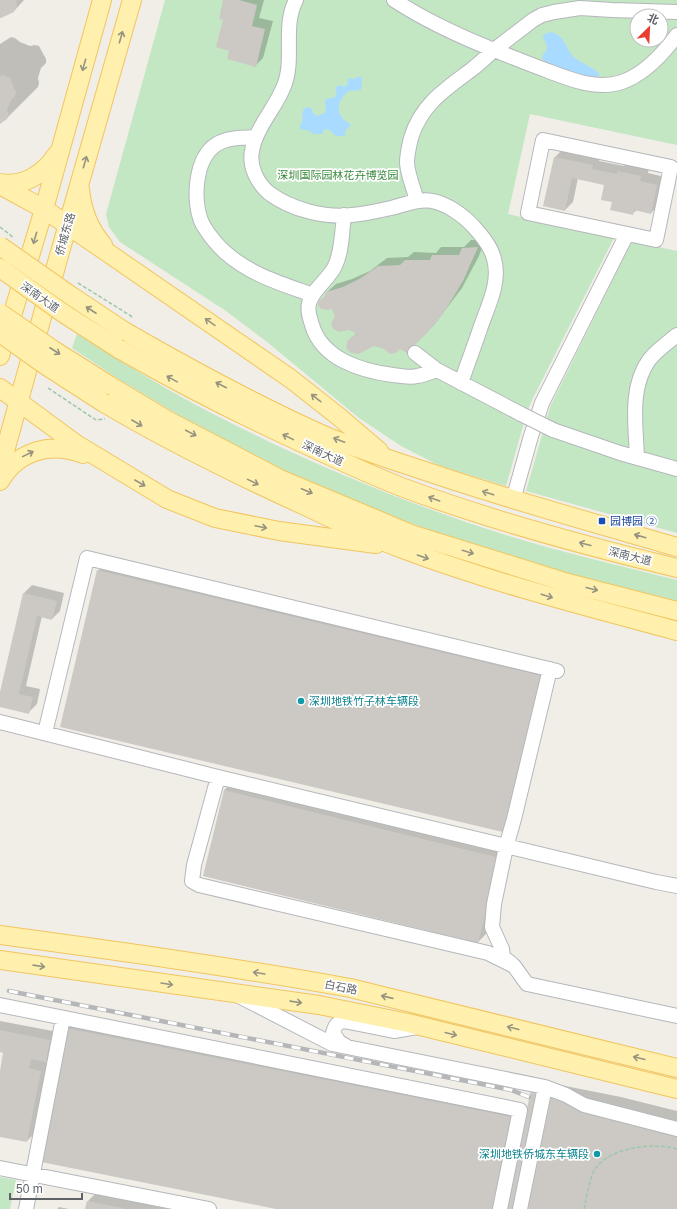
<svg xmlns="http://www.w3.org/2000/svg" width="677" height="1209" viewBox="0 0 677 1209" font-family="Helvetica,'Noto Sans SC',sans-serif">
<style>
.green{fill:#c4e7c3;fill-rule:evenodd}
.water{fill:#a8dbff}
.shadow{fill:#0003}
.building{fill:#ccc9c4}
.lines{fill:none;stroke-linecap:round;stroke-linejoin:round}
.minor-casing{stroke:#b4b7bb;stroke-width:16}
.major-casing{stroke:#f2c55e;stroke-width:20}
.path{stroke:#9cc8a8;stroke-width:1.5;stroke-dasharray:4 2;stroke-linecap:butt}
.minor{stroke:#fff;stroke-width:14}
.major{stroke:#fff0ad;stroke-width:18}
.rail-casing{stroke:#b5b6b7;stroke-width:4.5}
.rail{stroke:#fff;stroke-width:3;stroke-dasharray:9;stroke-linecap:butt}
.minor-bridge-casing{stroke:#b4b7bb;stroke-width:16;stroke-linecap:butt}
.major-bridge-casing{stroke:#f2c55e;stroke-width:20;stroke-linecap:butt}
.minor-bridge{stroke:#fff;stroke-width:14}
.major-bridge{stroke:#fff0ad;stroke-width:18}
.oneway{stroke:#969480}
.transit-dot{fill:#1a4fb4;stroke:#fff;stroke-width:1.5}
.culture-dot{fill:#0f9aa8;stroke:#fff;stroke-width:1.5}
.labels{text-anchor:middle;stroke-width:3.5;stroke-linejoin:round;paint-order:stroke}
.park-label{font-size:11px;fill:#358637;stroke:#fff}
.street-label{font-size:11px;fill:#5e6267;stroke:#fff}
.transit-label{font-size:11px;fill:#164399;stroke:#fff;text-anchor:start}
.culture-label{font-size:11px;fill:#0d838f;stroke:#fff;text-anchor:start}
</style>
<rect width="100%" height="100%" fill="#f0eee7"/>
<path class="green" d="M165,0H677V145L530,114L508,214L614,238L533,398L527,412L506,486L440,466L401,446L359,418L267,342L226,311L120,242L109,227L106,214ZM637,16H661V40H637Z
M632,241L677,251V533L526,491L550,407Z
M77,334C122,362 168,391 215,415C305,461 400,501 496,532C556,551 616,565 677,580V605L601,585L443,535L368,507L280,469L207,432L120,380L72,348Z
M0,1177L16,1180L10,1209H0Z"/>
<path class="water" d="M550,32C565,34 565,49 575,58C583,64 592,67 599,73V76L592,79H588L547,63L543,60L542,56C549,49 548,44 542,37L545,34Z
M361,76L362,79L361,90L349,91C342,96 335,107 341,116C343,120 348,122 351,125L345,131V136H336L328,129L324,130L322,134H313L310,131L300,129V126L303,119L302,115L304,108L310,107L314,114L318,116L326,112L325,102L326,99C331,98 335,99 337,93L335,90L337,86L340,85L344,87L347,85L348,79L350,78L353,79Z"/>
<path class="shadow" d="M0,0H24L15,10L0,17Z
M224,0H264L259,18L273,21L263,58L255,66L231,50L224,19Z
M11,37L15,38L20,42L30,46L35,45L39,46L46,59V63L41,68L38,78L39,83L38,87L7,118L0,122V44Z
M563,149L600,157L599,161L624,166L626,163L649,168L648,173L665,177L659,205L651,213L637,210L632,214L613,202L606,184L578,178L573,202L565,210L555,157Z
M471,240H485L479,256L462,288L434,325L407,352L400,347L385,348L350,339L357,333L336,317L326,296L327,292L336,284L352,279L370,271L387,258L408,257L414,252L436,253L441,247H464Z
M106,562L549,668L507,832L98,571Z
M32,585L64,593L60,611L52,619L42,616L26,686L40,689L37,704L29,712L0,706V697L24,593Z
M233,782L507,850L486,934L478,942L224,790Z
M75,1020L520,1109L499,1209H281L67,1029Z
M0,1021L58,1032L54,1053L45,1062L49,1063L35,1133L27,1141L0,1135V1076L5,1052L0,1051Z
M540,1081L621,1097L677,1111V1209H508Z
M96,1193L178,1209H87L88,1201Z
M59,1207L69,1209H57Z"/>
<path class="building" d="M0,0H16L17,6L14,12L1,18H0Z
M223,0H239L257,5L252,26L265,29L256,67L227,59L229,51L216,47L223,20L219,19Z
M3,75L10,78L16,93L14,97L11,100L7,110L9,115L7,119L0,124V76Z
M554,157L593,165L592,169L617,174V171L641,176L640,181L657,185L651,214L634,210L633,215L610,210L612,202L601,200L604,185L572,178L565,211L543,206Z
M478,247L463,281L443,314L426,334L407,353L400,349L396,353L390,354L384,349L374,346L359,354L351,353L346,348L347,342L350,338L357,334L349,330L339,332L333,329L331,323L335,317L332,309L327,310L321,309L318,305L319,301L324,297L326,292L343,287L361,278L378,266L400,265L405,260H430L432,255H459L462,248Z
M97,570L542,676L507,833L60,727Z
M23,593L57,601L52,620L37,616L19,694L33,697L29,714L0,707V692Z
M224,790L500,858L478,943L203,876Z
M66,1028L512,1117L493,1209H276L41,1162Z
M0,1030L50,1040L46,1062L31,1059L29,1068L41,1071L27,1142L0,1137V1071L3,1053L0,1052Z
M531,1089L613,1104L677,1121V1209H507Z
M87,1201L123,1208V1209H85Z"/>
<g class="lines">
<g class="minor-casing">
<path id="minor" d="M296,0C282,27 295,59 284,86C275,109 256,127 252,151C249,166 257,183 269,193C292,210 325,218 352,215C365,214 378,211 391,208C404,205 419,198 432,201C446,203 464,216 473,226C481,235 491,246 494,259C501,282 487,308 480,329C474,347 467,365 461,383
M394,0C426,21 459,36 494,50L533,20L542,15L554,12L580,8L612,10L677,12
M255,137C242,138 228,137 217,144C194,158 192,204 203,225C209,235 218,246 226,253C251,275 282,284 313,295
M543,140L671,167L656,240L528,213Z
M417,201C414,189 408,176 407,163C407,155 409,146 411,138C421,105 444,90 471,70C479,64 486,57 494,50C510,56 526,63 543,69C567,78 595,91 622,82C645,74 663,54 677,35
M344,215C342,231 342,252 335,266C329,279 311,291 309,304C307,311 310,318 312,325C322,359 361,371 393,375C400,376 410,378 417,376C424,375 431,372 437,370
M415,353L437,370L521,414
M553,430L620,453L677,469
M637,458C636,426 629,388 649,360C657,350 667,343 677,335
M513,500L531,436L542,403L627,234
M0,722L218,777L656,882L677,886
M45,733L87,558L557,671
M218,777L194,865L192,881L199,885L488,953L514,966L527,984L677,1016
M512,964L503,957L502,949L492,927L494,904L506,847L514,819L550,669
M239,996L332,1044L545,1087L566,1095L584,1105L677,1129
M0,1005L520,1110L500,1209
M346,1046L339,1042L333,1033C335,1026 336,1023 344,1021L394,1031L417,1027
M0,1168L209,1209
M26,1209L63,1018
M520,1209L545,1087"/>
</g>
<g class="major-casing">
<path id="major" d="M0,183C24,187 44,174 57,154
M0,185L44,209L95,244L291,379L338,416L379,451
M80,189C82,210 89,229 103,245
M124,331C190,369 258,406 328,437C361,450 394,461 428,472C510,500 594,523 677,547
M119,349C173,380 227,408 283,434C323,453 363,472 404,488C493,521 585,546 677,568
M0,356L44,209L102,0
M109,385L167,420L280,479L411,534L568,583L677,611
M0,388L76,444L167,499L215,518L279,531L376,544
M104,403C168,441 235,474 303,505C335,520 367,536 400,548C490,582 584,606 677,631
M0,469L58,259L132,0
M0,481C18,450 51,442 83,454
M0,935C117,951 234,967 350,988L677,1068
M0,960L319,1005L408,1023L677,1089"/>
</g>
<path class="path" d="M0,227L14,238
M78,283L131,316L133,319
M48,388L96,420L105,419
M584,1209C587,1197 588,1184 593,1173C605,1147 653,1142 677,1149"/>
<use href="#minor" class="minor"/>
<use href="#major" class="major"/>
<g class="rail-casing">
<path id="rail" d="M9,991L511,1090L529,1097"/>
</g>
<use href="#rail" class="rail"/>
<g class="minor-bridge-casing">
<path id="minor-bridge" d="M521,414L553,430"/>
</g>
<g class="major-bridge-casing">
<path id="major-bridge" d="M0,246L70,295L124,331
M0,268L63,313L119,349
M0,313L52,349L109,385
M0,333L45,365L104,403"/>
</g>
<use href="#minor-bridge" class="minor-bridge"/>
<use href="#major-bridge" class="major-bridge"/>
</g>
<defs><path id="oneway-shaft" d="M-6 0H5M1.5-3L5.5 0L1.5 3" fill="none" stroke-width="1.6" stroke-linecap="round" stroke-linejoin="round"/></defs>
<g class="oneway">
<use href="#oneway-shaft" transform="translate(121 37) rotate(-74)"/>
<use href="#oneway-shaft" transform="translate(84 65) rotate(106)"/>
<use href="#oneway-shaft" transform="translate(85 162) rotate(-74)"/>
<use href="#oneway-shaft" transform="translate(35 238) rotate(106)"/>
<use href="#oneway-shaft" transform="translate(91 310) rotate(-147)"/>
<use href="#oneway-shaft" transform="translate(210 322) rotate(-145)"/>
<use href="#oneway-shaft" transform="translate(55 351) rotate(33)"/>
<use href="#oneway-shaft" transform="translate(172 379) rotate(-151)"/>
<use href="#oneway-shaft" transform="translate(221 385) rotate(-153)"/>
<use href="#oneway-shaft" transform="translate(316 398) rotate(-142)"/>
<use href="#oneway-shaft" transform="translate(137 423) rotate(30)"/>
<use href="#oneway-shaft" transform="translate(191 433) rotate(28)"/>
<use href="#oneway-shaft" transform="translate(288 437) rotate(-154)"/>
<use href="#oneway-shaft" transform="translate(339 440) rotate(-159)"/>
<use href="#oneway-shaft" transform="translate(28 454) rotate(-26)"/>
<use href="#oneway-shaft" transform="translate(253 482) rotate(26)"/>
<use href="#oneway-shaft" transform="translate(140 483) rotate(30)"/>
<use href="#oneway-shaft" transform="translate(307 491) rotate(23)"/>
<use href="#oneway-shaft" transform="translate(488 493) rotate(-162)"/>
<use href="#oneway-shaft" transform="translate(434 499) rotate(-160)"/>
<use href="#oneway-shaft" transform="translate(261 527) rotate(12)"/>
<use href="#oneway-shaft" transform="translate(640 536) rotate(-164)"/>
<use href="#oneway-shaft" transform="translate(585 544) rotate(-165)"/>
<use href="#oneway-shaft" transform="translate(468 552) rotate(17)"/>
<use href="#oneway-shaft" transform="translate(423 557) rotate(19)"/>
<use href="#oneway-shaft" transform="translate(592 589) rotate(14)"/>
<use href="#oneway-shaft" transform="translate(547 596) rotate(17)"/>
<use href="#oneway-shaft" transform="translate(39 966) rotate(8)"/>
<use href="#oneway-shaft" transform="translate(259 973) rotate(-171)"/>
<use href="#oneway-shaft" transform="translate(167 984) rotate(9)"/>
<use href="#oneway-shaft" transform="translate(387 997) rotate(-167)"/>
<use href="#oneway-shaft" transform="translate(296 1002) rotate(8)"/>
<use href="#oneway-shaft" transform="translate(513 1028) rotate(-166)"/>
<use href="#oneway-shaft" transform="translate(451 1034) rotate(14)"/>
<use href="#oneway-shaft" transform="translate(639 1058) rotate(-166)"/>
</g>
<rect class="transit-dot" x="598" y="517" width="8" height="8" rx="2"/>
<g class="culture-dot">
<circle cx="301" cy="701" r="4"/>
<circle cx="597" cy="1154" r="4"/>
</g>
<g class="labels">
<g class="park-label">
<text x="338" y="179">深圳国际园林花卉博览园</text>
</g>
<g class="street-label">
<text transform="translate(65 234) rotate(-74)" y="4">侨城东路</text>
<text transform="translate(40 297) rotate(35)" y="4">深南大道</text>
<text transform="translate(323 453) rotate(25)" y="4">深南大道</text>
<text transform="translate(630 556) rotate(14)" y="4">深南大道</text>
<text transform="translate(341 987) rotate(11)" y="4">白石路</text>
</g>
<g class="transit-label">
<text x="610" y="525">园博园 ②</text>
</g>
<g class="culture-label">
<text x="309" y="705">深圳地铁竹子林车辆段</text>
<text x="589" y="1158" text-anchor="end">深圳地铁侨城东车辆段</text>
</g>
</g>
<g transform="translate(649 28) rotate(24)"><circle r="19" fill="#ffffff" stroke="#bfc0c2"/>
<path d="M0-3L7 15L0 10L-7 15Z" fill="#ea3d33"/>
<text y="-6" font-size="11" font-weight="bold" text-anchor="middle" fill="#5e6267">北</text>
</g>
<path d="M10 1193v6h72v-6" fill="none" stroke="#5e6267" stroke-width="2"/>
<text x="16" y="1193" font-size="12" fill="#5e6267" stroke="#ffffff" stroke-width="3" paint-order="stroke">50 m</text>
</svg>
